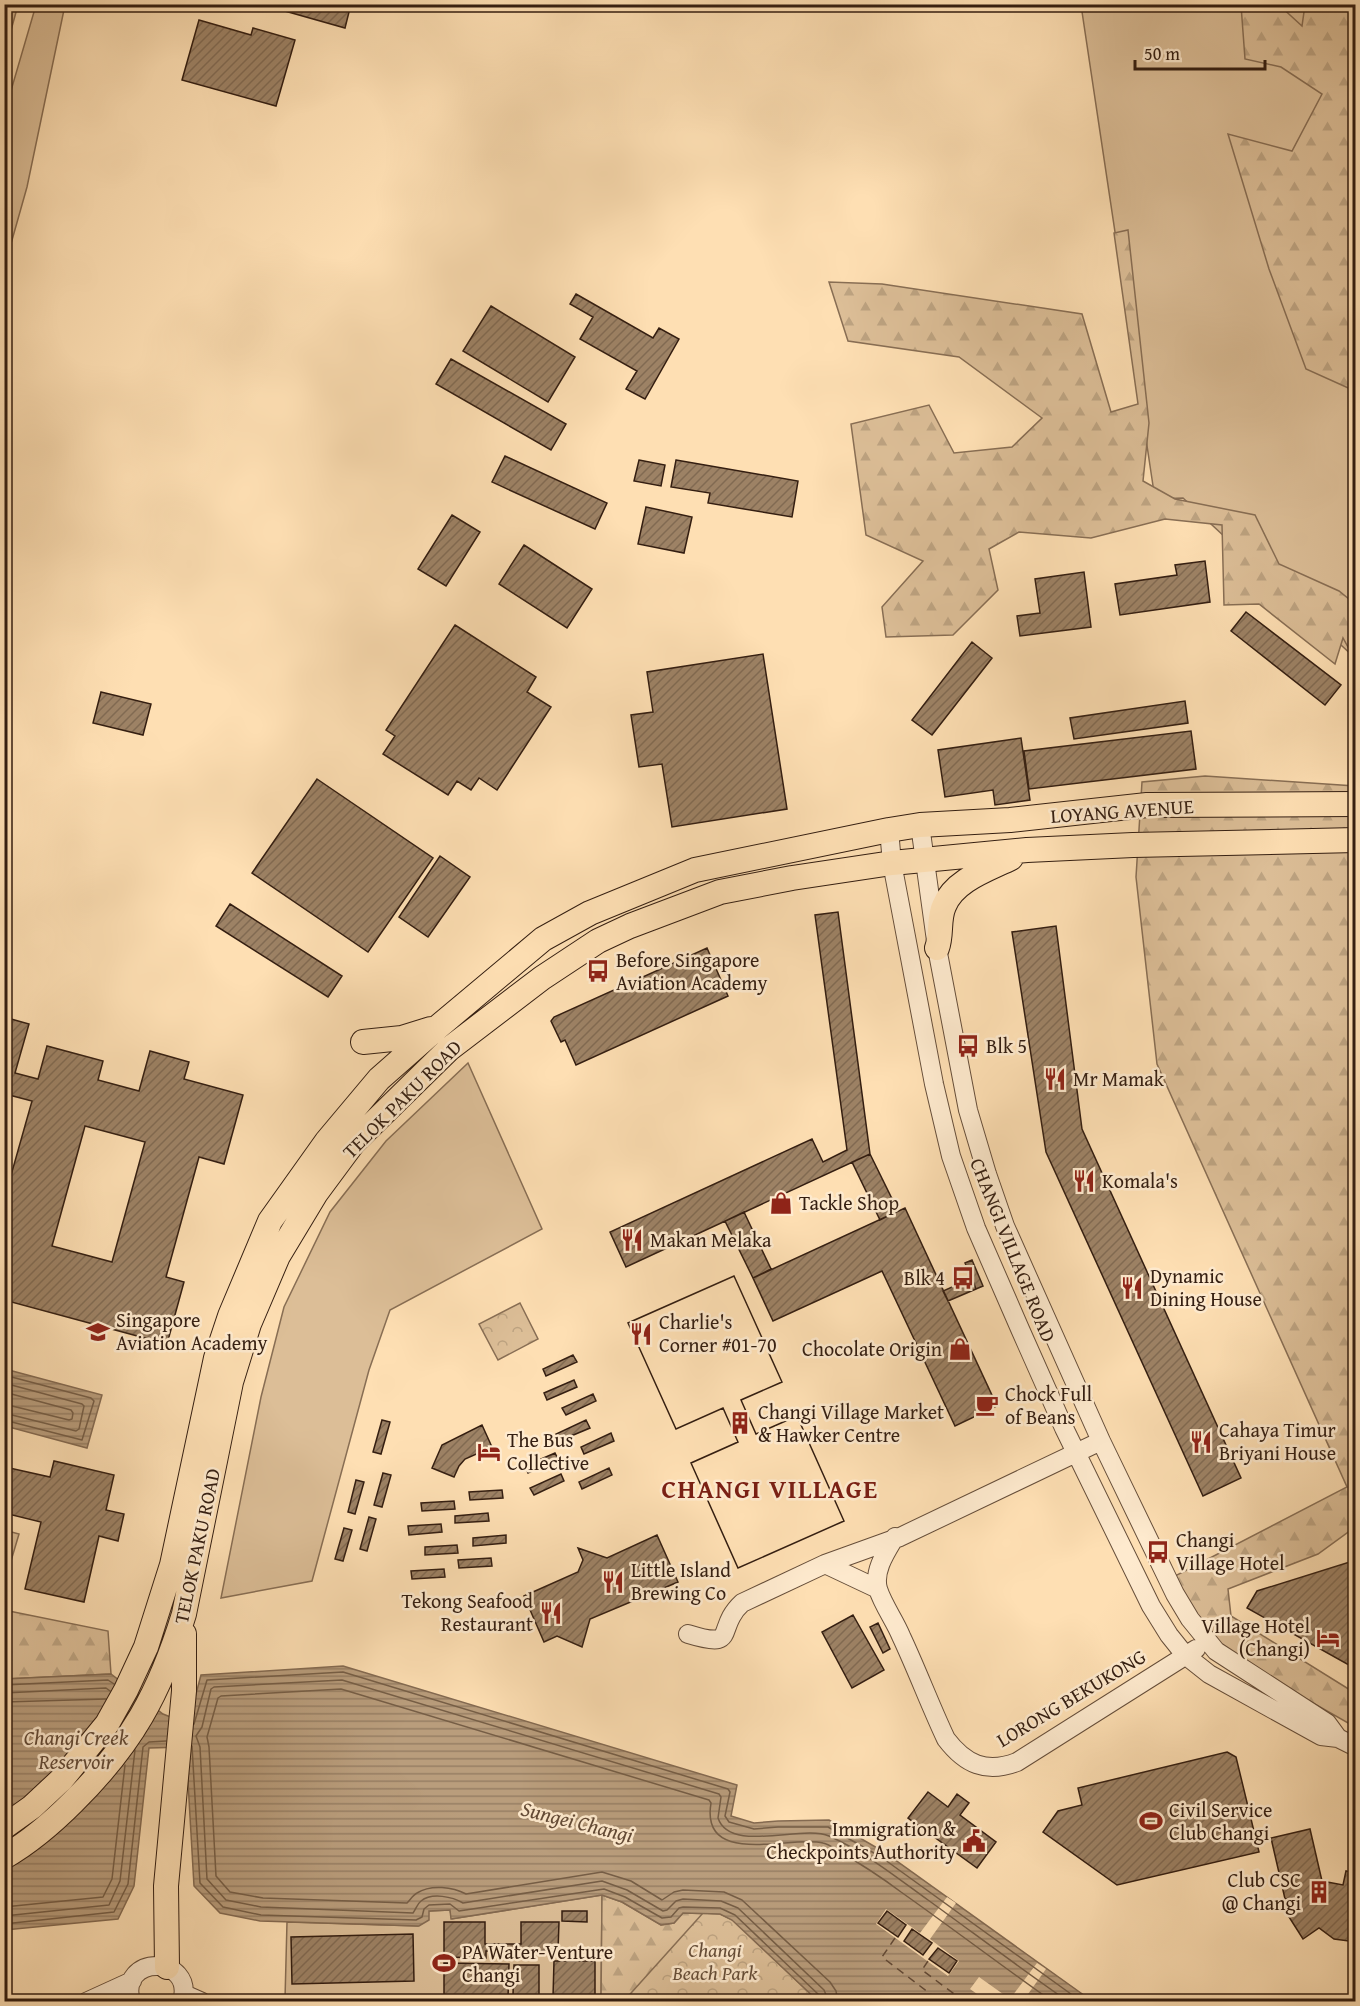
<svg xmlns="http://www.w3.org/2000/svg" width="1360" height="2006" viewBox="0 0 1360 2006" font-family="'Gentium Book Plus',serif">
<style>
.grass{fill:#dcbe97;stroke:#886e54;stroke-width:1.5}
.forest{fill:url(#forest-firs);stroke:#886e54;stroke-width:1.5}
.park{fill:url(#park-crowns);stroke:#886e54;stroke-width:1.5}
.water{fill:url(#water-rules);stroke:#846a51;stroke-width:1.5}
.pier{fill:#fedfb3}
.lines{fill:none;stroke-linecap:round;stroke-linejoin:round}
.shore{stroke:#765e46;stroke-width:1.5}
.ferry{stroke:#634a36;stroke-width:1.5;stroke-dasharray:8 6;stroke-linecap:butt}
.building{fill:url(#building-hatch);stroke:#341e11;stroke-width:1.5;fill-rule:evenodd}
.minor-casing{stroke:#664e3a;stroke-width:20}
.major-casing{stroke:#341e11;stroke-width:26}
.minor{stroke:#feeace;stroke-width:18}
.major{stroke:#fedfb3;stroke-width:24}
.labels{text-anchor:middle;stroke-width:5;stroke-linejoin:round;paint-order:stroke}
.street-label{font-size:20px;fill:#341e11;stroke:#feeace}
.poi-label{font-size:20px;fill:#341e11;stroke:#feeace;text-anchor:start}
.park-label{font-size:20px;font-style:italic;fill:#664e39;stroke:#feeace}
.water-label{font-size:21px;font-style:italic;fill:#634a36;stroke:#feeace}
.district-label{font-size:26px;font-weight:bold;letter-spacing:1.5px;fill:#7a1f14;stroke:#feeace}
</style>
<defs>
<pattern id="forest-firs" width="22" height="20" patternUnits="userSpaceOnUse" patternTransform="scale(1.5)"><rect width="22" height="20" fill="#dcbe97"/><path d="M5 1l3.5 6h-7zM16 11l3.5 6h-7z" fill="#bda381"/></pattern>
<pattern id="park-crowns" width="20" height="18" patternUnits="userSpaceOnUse" patternTransform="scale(1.5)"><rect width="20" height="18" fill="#dcbe97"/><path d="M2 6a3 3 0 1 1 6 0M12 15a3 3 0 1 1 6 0" fill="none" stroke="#bda381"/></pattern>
<pattern id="water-rules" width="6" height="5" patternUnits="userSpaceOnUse" patternTransform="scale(1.5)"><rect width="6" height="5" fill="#b99d7c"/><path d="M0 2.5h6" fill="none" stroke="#977f64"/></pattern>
<pattern id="building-hatch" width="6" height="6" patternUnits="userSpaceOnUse" patternTransform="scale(1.5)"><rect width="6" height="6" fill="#9d8265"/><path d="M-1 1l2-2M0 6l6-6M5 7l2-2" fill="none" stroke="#816a52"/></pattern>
</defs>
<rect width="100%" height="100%" fill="#fedfb3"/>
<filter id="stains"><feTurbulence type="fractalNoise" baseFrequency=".00333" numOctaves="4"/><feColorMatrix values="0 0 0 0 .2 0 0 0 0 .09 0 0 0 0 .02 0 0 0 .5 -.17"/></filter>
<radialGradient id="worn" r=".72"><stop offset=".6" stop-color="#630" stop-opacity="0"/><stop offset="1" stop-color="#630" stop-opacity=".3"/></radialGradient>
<path class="grass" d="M5,4L18,5L5,52L4,5Z
M36,5H65L27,187L5,265V111Z
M1081,5H1355V658L1183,498L1155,499Z
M468,1063L542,1229L390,1310L369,1370L312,1581L221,1598L261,1397L284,1307L330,1212L386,1141Z
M4,1530L19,1534L8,1571L5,1570Z
M602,1895L601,2001L285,1999L287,1922L418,1926L429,1911L450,1910L452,1919Z"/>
<path class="forest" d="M1241,5H1279L1302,26L1305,5H1355V391L1306,369L1269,269L1228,134L1292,151L1322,94L1281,67L1245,59Z
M1128,230L1149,423L1143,481L1175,499L1255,515L1279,564L1339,591L1355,604V660L1343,638L1335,664L1259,604L1224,605L1222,525L1165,519L1091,538L1019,532L989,549L998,590L953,635L886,637L882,607L923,561L866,535L851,424L929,405L954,453L1012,447L1042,418L959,357L848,341L829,282L882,284L1082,314L1111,412L1138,404L1114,233Z
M1205,776L1355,786V1527L1318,1554L1228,1589L1231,1616L1355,1693V1727L1229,1655L1203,1633L1173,1577L1347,1487L1157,1064L1136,877L1142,782Z
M4,1610L108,1631L111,1674L5,1679Z
M602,1895L622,1902L661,1925L674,1923L683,1913L720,1914L818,2001L601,2002Z"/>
<path class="park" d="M520,1303L538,1339L498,1360L479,1324Z
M703,1913L720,1914L733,1920L818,2001L623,2002Z"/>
<path class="water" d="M5,1369L102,1395L87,1448L5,1426Z
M343,1666L737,1785L731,1816L754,1823L778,1821L829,1820L884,1852L1092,2001H818L732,1920L720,1914L683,1913L674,1923L661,1925L622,1902L602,1895L451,1919L450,1910L429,1911V1920L419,1926L260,1921L220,1913L194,1886L186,1747L149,1748L134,1886L118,1919L5,1930L4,1679L111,1674L163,1714L188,1724L201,1675Z"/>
<path class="pier" d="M947,1897L956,1903L930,1939L959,1961L948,1976L876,1924L886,1909L920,1933Z
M1037,1963L1046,1969L1023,2001H987L970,1989L979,1977L1010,1999Z"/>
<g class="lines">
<path class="shore" d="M4,1375L91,1398L94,1401L82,1440L4,1420
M4,1383L82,1404L84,1406L79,1429L76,1431L4,1413
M4,1392L71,1410L73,1413L72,1419L69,1420L4,1404
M4,1685L108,1680L114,1684
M4,1693L106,1688L110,1691
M4,1702L106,1699
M194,1724L207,1680L343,1672L728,1789L730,1792L725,1816L729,1822L754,1829L778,1827H828L881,1857L1082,2002
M192,1746L200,1883L223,1907L261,1915L416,1920L422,1917L424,1909L429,1905L450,1904L459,1911L604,1889L625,1897L662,1918L671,1917L679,1908L683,1907L720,1908L735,1915L819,1995L821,2002
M4,1907L103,1897L112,1879L125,1765
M4,1916L109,1905L120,1881L135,1750
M4,1924L114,1912L128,1884L143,1747L149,1742L166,1741
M829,2002L824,1990L738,1908L721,1901L683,1899L676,1901L667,1910L663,1911L627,1890L602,1881L463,1903C453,1897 432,1892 421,1901C417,1904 416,1909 413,1913L261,1907L226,1900L207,1879L200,1747L196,1736L202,1727L211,1689L214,1687L342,1680L719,1794L721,1797L718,1818C730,1854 803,1824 829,1836C865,1852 896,1877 928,1900C975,1934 1021,1969 1069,2002
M838,2002L836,1991L830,1982L742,1900L724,1892L683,1890L674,1892L662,1900L631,1881L602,1872L466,1894C453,1887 431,1884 417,1893C413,1895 410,1900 407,1903L263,1898L230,1892L216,1876L209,1747L207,1737L218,1698L221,1696L341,1689L709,1800L711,1803C700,1868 791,1835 823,1843C829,1844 835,1849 840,1852C861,1864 881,1877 901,1892C952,1928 1002,1966 1053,2002"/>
<path class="ferry" d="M895,1938L882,1957L941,2002
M928,1961L922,1970L965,2002"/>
</g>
<path class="building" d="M260,4H351L345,28Z
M199,20L251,35L253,28L295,40L276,106L182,80Z
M576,294L653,338L659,328L679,339L645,399L626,389L637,371L580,339L593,317L570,304Z
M491,306L575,357L548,402L463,351Z
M451,359L566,424L551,450L436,384Z
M505,456L607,503L595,529L492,482Z
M639,460L665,465L661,486L634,481Z
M676,460L798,481L792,517L708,503L710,493L671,487Z
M646,507L692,517L684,553L638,544Z
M452,515L480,532L446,586L418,569Z
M524,545L592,589L567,628L499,584Z
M1205,561L1210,602L1120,615L1115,584L1177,575L1175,565Z
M1084,572L1091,627L1020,636L1017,616L1040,613L1035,579Z
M1246,612L1341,685L1325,705L1231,631Z
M455,625L536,677L527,692L551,707L497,790L479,778L471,790L457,781L448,795L383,754L395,736L386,730Z
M972,642L992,658L932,735L912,720Z
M763,654L787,809L672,827L662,764L639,767L631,715L653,712L647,672Z
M101,692L151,704L143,735L93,723Z
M1185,701L1188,723L1074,739L1070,718Z
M1191,731L1196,769L1029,789L1024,751Z
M1021,738L1030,800L995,805L993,790L945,797L938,750Z
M317,779L433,858L368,952L252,873Z
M440,856L470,877L428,937L399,917Z
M230,904L342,976L328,997L216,926Z
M838,912L870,1154L626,1267L610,1232L812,1139L823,1162L847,1150L815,915Z
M1056,926L1082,1129L1241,1478L1203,1496L1046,1152L1012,932Z
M707,948L728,996L576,1065L565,1040L561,1042L551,1021L554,1017Z
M4,1017L29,1024L15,1073L38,1079L47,1046L103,1061L98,1080L139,1091L150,1051L189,1062L184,1079L243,1095L224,1164L199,1157L166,1277L184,1282L167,1344L4,1300V1200L32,1101L9,1095L4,1111ZM85,1126L145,1142L112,1262L52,1246Z
M870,1154L898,1211L880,1220L852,1162Z
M905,1208L997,1406L955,1426L882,1271L773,1321L753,1278Z
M744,1212L771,1269L753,1278L725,1221Z
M972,1260L983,1286L976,1289L965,1263Z
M734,1276L782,1382L741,1400L756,1434L797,1416L844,1521L738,1568L691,1463L738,1442L723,1408L676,1429L628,1323Z
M734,1276L782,1382L741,1400L756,1434L797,1416L844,1521L738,1568L691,1463L738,1442L723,1408L676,1429L628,1323Z
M972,1278L976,1289L948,1301L943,1291Z
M573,1355L577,1362L546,1376L543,1369Z
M574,1380L577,1387L547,1400L544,1393Z
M593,1394L596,1401L566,1415L562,1408Z
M382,1420L390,1422L381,1454L373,1452Z
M586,1420L590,1428L559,1441L556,1434Z
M482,1425L492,1447L465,1459L459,1466L454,1477L432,1468L442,1445Z
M611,1433L614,1441L584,1454L581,1447Z
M4,1440L11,1442L5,1467L50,1477L54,1461L114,1475L106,1510L124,1514L118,1541L99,1536L84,1602L25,1589L41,1522L4,1513Z
M555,1453L558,1459L528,1473L525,1466Z
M609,1468L612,1475L582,1489L579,1482Z
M383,1473L391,1475L382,1507L374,1505Z
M561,1474L564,1481L534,1495L530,1488Z
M356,1480L364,1482L355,1514L348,1512Z
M502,1490L503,1498L470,1500L469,1492Z
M454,1501L455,1509L422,1511L421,1503Z
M488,1513L489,1521L455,1523V1516Z
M369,1517L376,1519L367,1551L360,1549Z
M441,1524L442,1532L409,1535L408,1526Z
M344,1528L352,1530L343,1561L335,1559Z
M506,1535V1543L473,1546V1538Z
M657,1535L678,1582L590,1619L582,1647L557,1636L544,1642L524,1596L578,1572L583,1560L578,1548L607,1558Z
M457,1545L458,1553L425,1555V1547Z
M491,1558L492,1566L459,1568L458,1560Z
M1356,1560V1669L1247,1608L1257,1591Z
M444,1569L445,1577L412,1579L411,1571Z
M853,1615L884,1670L852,1688L822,1632Z
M878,1623L890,1649L883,1653L870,1627Z
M1227,1752L1236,1757L1259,1852L1117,1885L1043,1832L1058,1811L1082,1805L1078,1788Z
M928,1792L948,1807L957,1794L969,1803L960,1815L996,1842L977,1868L908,1818Z
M1310,1829L1322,1881L1343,1885L1346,1871L1356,1873V1942L1334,1939L1319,1928L1303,1939L1289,1917L1295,1913L1292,1898L1285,1899L1271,1838Z
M562,1911H587V1922L562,1921Z
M887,1911L906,1925L898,1937L878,1923Z
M444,1922H485V1944H521V1922H559L558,1951H486V1958L444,1957Z
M912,1929L932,1943L923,1955L904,1941Z
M413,1934L414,1981L292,1984L291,1937Z
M938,1948L957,1961L949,1973L929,1959Z
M554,1961H595V1997H553Z
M444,1963L509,1964L508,1998H444Z
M514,1965H539V1995H513Z"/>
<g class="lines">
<g class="minor-casing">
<path id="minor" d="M920,825L937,948L968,1110L987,1174L1005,1226L1101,1441L1175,1594L1190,1619L1216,1651L1327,1723L1338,1738
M889,830L892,863L934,1084L951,1156L976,1228L1020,1329L1064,1428L1151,1606L1169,1635L1185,1655L1209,1674L1321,1736L1338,1738L1356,1747
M895,1537C886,1552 873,1571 878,1589C883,1605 895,1621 901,1636C917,1670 930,1705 946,1739C965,1764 986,1774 1017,1762L1196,1649
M825,1564L878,1589
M688,1634C740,1650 714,1629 742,1603L825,1564L900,1537L1101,1441
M184,1994L202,2002
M86,2002L132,1981
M131,2002C117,1954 196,1954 182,2002"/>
</g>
<g class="major-casing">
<path id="major" d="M937,948C942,935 938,919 944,906C954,880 989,869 1011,858
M363,1042L402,1038L431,1029
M4,1827L32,1807L62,1779L107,1724L126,1690L146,1647L172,1565L216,1358L230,1316L270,1221L327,1141L379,1079L438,1027L543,939L590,913L695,870L889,830L920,825L1010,820L1147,805L1356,804
M4,1857C30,1842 52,1823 73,1802C131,1745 160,1693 184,1614L231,1382L249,1324L278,1256L316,1193L353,1143L449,1049L542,978L598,941L630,926L720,892L792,878L892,863L1027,850L1133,845L1356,840
M167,1967L166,1886L184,1691V1634"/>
</g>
<use href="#minor" class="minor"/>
<use href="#major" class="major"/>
</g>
<defs>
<g id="bus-bare" transform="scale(1.8)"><path d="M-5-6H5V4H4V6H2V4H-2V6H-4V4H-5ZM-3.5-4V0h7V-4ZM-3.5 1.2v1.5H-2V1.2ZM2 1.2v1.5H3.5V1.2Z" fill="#8f2418" stroke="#feeace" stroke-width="2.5" paint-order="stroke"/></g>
<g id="restaurant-bare" transform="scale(1.8)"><path d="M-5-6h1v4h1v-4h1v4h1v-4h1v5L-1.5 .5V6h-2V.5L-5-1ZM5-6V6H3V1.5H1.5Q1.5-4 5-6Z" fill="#8f2418" stroke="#feeace" stroke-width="2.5" paint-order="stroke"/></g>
<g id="shop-bare" transform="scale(1.8)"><path d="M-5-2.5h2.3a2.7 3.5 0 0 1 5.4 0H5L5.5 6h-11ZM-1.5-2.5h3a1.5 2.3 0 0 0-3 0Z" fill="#8f2418" stroke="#feeace" stroke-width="2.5" paint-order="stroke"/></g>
<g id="school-bare" transform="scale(1.8)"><path d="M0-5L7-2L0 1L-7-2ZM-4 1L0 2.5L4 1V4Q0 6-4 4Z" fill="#8f2418" stroke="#feeace" stroke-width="2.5" paint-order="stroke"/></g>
<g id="cafe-bare" transform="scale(1.8)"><path d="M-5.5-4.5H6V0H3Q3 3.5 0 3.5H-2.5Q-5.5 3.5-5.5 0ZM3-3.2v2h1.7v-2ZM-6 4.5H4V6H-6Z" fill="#8f2418" stroke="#feeace" stroke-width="2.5" paint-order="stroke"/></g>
<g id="building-bare" transform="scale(1.8)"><path d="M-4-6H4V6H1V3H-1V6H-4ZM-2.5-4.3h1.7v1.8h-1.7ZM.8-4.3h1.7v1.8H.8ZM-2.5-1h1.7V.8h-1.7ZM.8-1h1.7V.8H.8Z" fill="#8f2418" stroke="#feeace" stroke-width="2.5" paint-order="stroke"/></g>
<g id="hotel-bare" transform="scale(1.8)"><path d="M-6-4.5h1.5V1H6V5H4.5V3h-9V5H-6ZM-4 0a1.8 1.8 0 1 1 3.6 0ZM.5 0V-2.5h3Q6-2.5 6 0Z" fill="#8f2418" stroke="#feeace" stroke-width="2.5" paint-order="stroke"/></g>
<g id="stadium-bare" transform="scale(1.8)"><path d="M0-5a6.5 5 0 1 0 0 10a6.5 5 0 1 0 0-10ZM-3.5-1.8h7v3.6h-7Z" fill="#8f2418" stroke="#feeace" stroke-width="2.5" paint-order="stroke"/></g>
<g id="civic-bare" transform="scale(1.8)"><path d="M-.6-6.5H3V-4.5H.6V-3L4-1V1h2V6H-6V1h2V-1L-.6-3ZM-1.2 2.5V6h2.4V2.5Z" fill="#8f2418" stroke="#feeace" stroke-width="2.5" paint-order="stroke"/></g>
</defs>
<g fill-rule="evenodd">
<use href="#bus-bare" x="598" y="971"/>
<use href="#bus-bare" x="968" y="1046"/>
<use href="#restaurant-bare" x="1055" y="1079"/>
<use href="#restaurant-bare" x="1084" y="1181"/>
<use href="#shop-bare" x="781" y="1203"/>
<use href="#restaurant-bare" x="632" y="1240"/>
<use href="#bus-bare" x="963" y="1278"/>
<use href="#restaurant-bare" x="1132" y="1288"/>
<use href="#school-bare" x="98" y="1332"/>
<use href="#restaurant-bare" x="641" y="1334"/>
<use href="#shop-bare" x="960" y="1349"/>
<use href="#cafe-bare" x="987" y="1405"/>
<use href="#building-bare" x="740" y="1423"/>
<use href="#restaurant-bare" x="1201" y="1442"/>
<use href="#hotel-bare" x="489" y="1452"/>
<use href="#bus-bare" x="1158" y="1552"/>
<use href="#restaurant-bare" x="613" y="1582"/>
<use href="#restaurant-bare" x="551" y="1613"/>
<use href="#hotel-bare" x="1328" y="1638"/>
<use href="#stadium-bare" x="1151" y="1821"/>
<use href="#civic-bare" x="974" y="1841"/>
<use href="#building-bare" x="1319" y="1892"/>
<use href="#stadium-bare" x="444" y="1963"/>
</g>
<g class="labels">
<g class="street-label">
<text transform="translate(1122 811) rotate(-4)" y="7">LOYANG AVENUE</text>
<text transform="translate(402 1099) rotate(-45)" y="7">TELOK PAKU ROAD</text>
<text transform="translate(1013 1250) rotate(68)" y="7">CHANGI VILLAGE ROAD</text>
<text transform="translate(197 1546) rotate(-78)" y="7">TELOK PAKU ROAD</text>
<text transform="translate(1071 1698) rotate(-31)" y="7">LORONG BEKUKONG</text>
</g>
<g class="poi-label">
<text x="616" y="967">Before Singapore<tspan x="616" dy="23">Aviation Academy</tspan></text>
<text x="986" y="1053">Blk 5</text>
<text x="1073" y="1086">Mr Mamak</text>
<text x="1102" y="1188">Komala's</text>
<text x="799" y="1210">Tackle Shop</text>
<text x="650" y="1247">Makan Melaka</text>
<text x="1150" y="1283">Dynamic<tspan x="1150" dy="23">Dining House</tspan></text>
<text x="945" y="1285" text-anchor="end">Blk 4</text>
<text x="116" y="1327">Singapore<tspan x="116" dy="23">Aviation Academy</tspan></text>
<text x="659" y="1329">Charlie's<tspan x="659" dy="23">Corner #01-70</tspan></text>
<text x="942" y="1356" text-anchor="end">Chocolate Origin</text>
<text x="1005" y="1401">Chock Full<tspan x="1005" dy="23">of Beans</tspan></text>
<text x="758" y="1419">Changi Village Market<tspan x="758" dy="23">&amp; Hawker Centre</tspan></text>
<text x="1219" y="1437">Cahaya Timur<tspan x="1219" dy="23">Briyani House</tspan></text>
<text x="507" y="1447">The Bus<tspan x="507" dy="23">Collective</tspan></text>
<text x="1176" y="1547">Changi<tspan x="1176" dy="23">Village Hotel</tspan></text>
<text x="631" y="1577">Little Island<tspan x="631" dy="23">Brewing Co</tspan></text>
<text x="533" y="1608" text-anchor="end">Tekong Seafood<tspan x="533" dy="23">Restaurant</tspan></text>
<text x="1310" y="1633" text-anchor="end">Village Hotel<tspan x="1310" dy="23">(Changi)</tspan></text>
<text x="1169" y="1817">Civil Service<tspan x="1169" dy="23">Club Changi</tspan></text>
<text x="956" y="1836" text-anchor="end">Immigration &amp;<tspan x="956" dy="23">Checkpoints Authority</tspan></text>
<text x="1301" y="1887" text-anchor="end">Club CSC<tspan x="1301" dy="23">@ Changi</tspan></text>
<text x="462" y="1959">PA Water-Venture<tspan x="462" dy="23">Changi</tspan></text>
</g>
<g class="park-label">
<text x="715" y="1957">Changi<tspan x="715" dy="23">Beach Park</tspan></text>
</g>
<g class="water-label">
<text x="76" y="1745">Changi Creek<tspan x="76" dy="24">Reservoir</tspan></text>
<text transform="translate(577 1822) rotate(14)" y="7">Sungei Changi</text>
</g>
<g class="district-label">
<text x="770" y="1498">CHANGI VILLAGE</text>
</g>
</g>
<rect width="1360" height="2006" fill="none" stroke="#fedfb3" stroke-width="24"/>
<rect x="6" y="6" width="1348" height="1994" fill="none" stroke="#341e11" stroke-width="3"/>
<rect x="12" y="12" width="1336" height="1982" fill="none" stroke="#341e11" stroke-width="1.5"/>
<path d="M1135 60v9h130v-9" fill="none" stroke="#341e11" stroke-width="3"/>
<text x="1144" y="60" font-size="18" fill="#341e11" stroke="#feeace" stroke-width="4.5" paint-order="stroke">50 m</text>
<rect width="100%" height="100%" filter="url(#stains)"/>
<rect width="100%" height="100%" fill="url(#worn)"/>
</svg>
